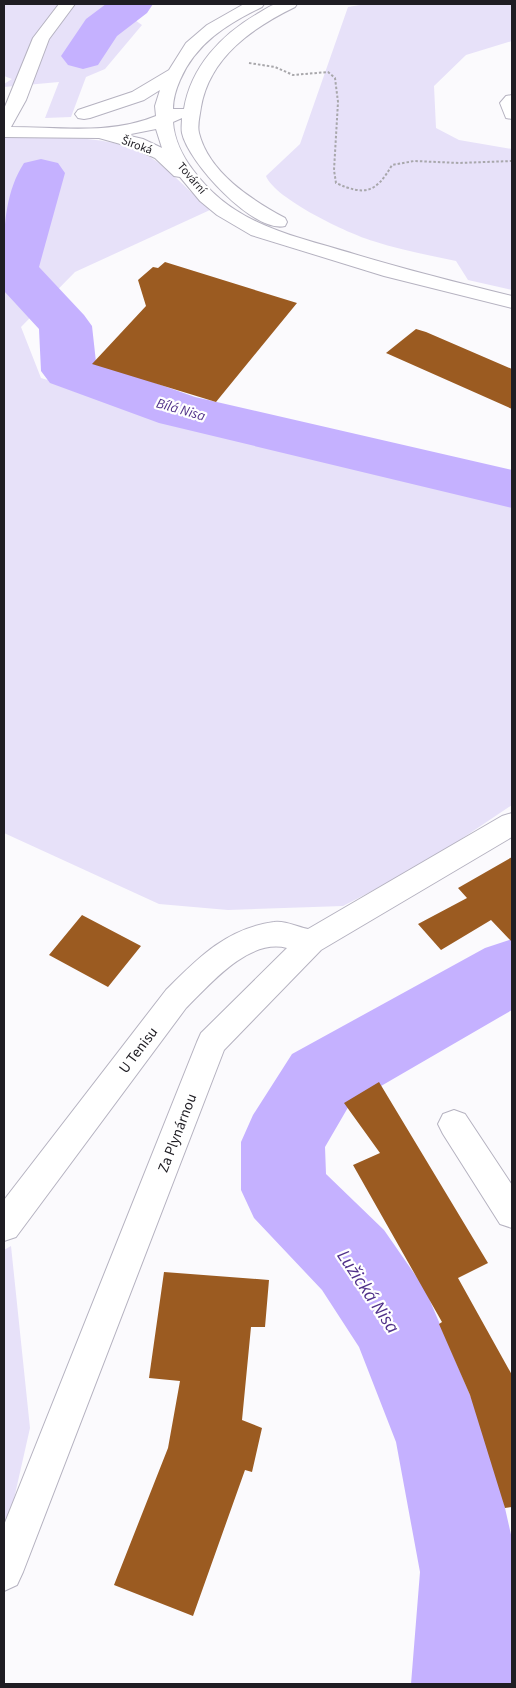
<svg xmlns="http://www.w3.org/2000/svg" width="516" height="1688" viewBox="0 0 516 1688" font-family="'Source Sans 3',sans-serif">
<style>
.green{fill:#e7e1f9}
.lines{fill:none;stroke-linecap:round;stroke-linejoin:round}
.stream{fill:#c5b1ff;fill-rule:evenodd}
.river{fill:#c5b1ff;fill-rule:evenodd}
.building{fill:#9b5b21}
.minor-casing{stroke:#b5b2c0;stroke-width:2}
.path{stroke:#a8a7ab;stroke-width:2;stroke-dasharray:2.5 2;stroke-linecap:butt}
.minor{fill:#fff;fill-rule:evenodd}
.labels{text-anchor:middle;stroke-width:4.5;stroke-linejoin:round;paint-order:stroke}
.far-street-label{font-size:12px;fill:#1f1d23;stroke:#fff}
.far-water-label{font-size:14px;font-style:italic;fill:#503189;stroke:#fff}
.street-label{font-size:15px;fill:#1f1d23;stroke:#fff}
.near-water-label{font-size:19px;font-style:italic;fill:#503189;stroke:#fff}
</style>
<rect width="100%" height="100%" fill="#fbfafd"/>
<path class="green" d="M4,4H120L119,9L142,25L105,69L86,77L71,117L45,118L59,82L4,87V84L12,79L4,76Z
M366,4H512V41L466,55L434,86L436,128L459,140L512,149V290L468,280L456,261C428,255 400,250 373,241C349,234 275,199 266,176L300,144L348,7Z
M4,138C53,139 113,131 156,161C175,175 192,194 210,210L75,272L21,327L41,378L280,451L512,499V805L424,864L343,906L228,910L159,904L4,833Z
M11,1246L30,1428L9,1521L4,1528V1250Z"/>
<g class="lines">
<path class="stream" d="M4,280L33,288L34,290L30,293L4,286Z"/>
<path class="river" d="M106,4H153L147,13L117,36L98,65L83,69L68,65L61,56L86,19Z
M41,159L58,163L65,173L39,267L84,315L92,326L96,362L195,397L512,470V508L159,423L50,383L41,371L39,329L4,291C4,248 0,200 24,163Z
M512,939V1010L350,1104L325,1147L326,1174L384,1230L425,1289L490,1442L512,1539V1684H411L420,1572L396,1442L359,1347L322,1290L254,1218L241,1190V1142L253,1115L292,1054L485,948Z"/>
</g>
<path class="building" d="M165,262L297,303L216,402L92,364L146,306L138,280L153,267L158,268Z
M416,329L426,332L512,369V409L386,353Z
M512,857V942L491,920L441,950L418,924L467,898L458,888Z
M82,915L141,946L108,987L49,955Z
M379,1082L488,1263L458,1278L512,1375V1507L505,1508L470,1395L439,1324L442,1322L353,1165L380,1153L344,1103Z
M164,1272L269,1280L265,1327H251L242,1420L262,1428L252,1472L245,1470L193,1616L114,1585L168,1448L180,1381L149,1378Z"/>
<g class="lines">
<g class="minor-casing">
<path id="minor" d="M59,4H75L49,39L26,100L11,127C58,127 111,135 156,116L155,106L160,90L144,100L90,118L84,119L78,118L75,114L78,110L132,92L169,70L186,43L207,25L244,4H264L262,7C227,24 196,43 180,80C176,89 173,99 173,109H184C191,67 221,35 257,14C263,11 270,5 277,4C283,3 291,4 297,4L295,7C252,28 210,57 201,107C200,115 197,125 199,133C209,173 252,200 285,218L287,222L285,226C254,234 188,162 182,133C181,128 182,123 182,118L173,122C174,139 183,157 193,170C234,226 293,235 354,254C407,270 459,283 512,296V308L384,276L251,235L217,215L200,201L180,177L174,176L155,158L131,147L99,138L4,137V109L33,38ZM156,129L162,148L143,139L126,135Z
M512,95V119L506,118L500,103L506,96Z
M512,813V837L321,950L224,1050L23,1572L17,1585L4,1591V1525L197,1042L201,1033L287,948C249,938 211,983 186,1008L16,1237L4,1241V1200L166,990C198,958 227,928 274,922C284,920 298,927 308,929L502,816Z
M454,1110L465,1114L512,1185V1228L500,1224L443,1134L438,1124L443,1114Z"/>
</g>
<path class="path" d="M249,63L275,67L293,75L328,72L335,78L338,102L334,170L336,183C365,196 376,193 392,165L414,161L459,163L512,161"/>
<use href="#minor" class="minor"/>
</g>
<g class="labels">
<g class="far-street-label">
<text transform="translate(137 145) rotate(20)" y="4">Široká</text>
<text transform="translate(192 178) rotate(49)" y="4">Tovární</text>
</g>
<g class="far-water-label">
<text transform="translate(181 409) rotate(16)" y="5">Bílá Nisa</text>
</g>
<g class="street-label">
<text transform="translate(138 1050) rotate(-53)" y="5">U Tenisu</text>
<text transform="translate(177 1133) rotate(-69)" y="5">Za Plynárnou</text>
</g>
<g class="near-water-label">
<text transform="translate(369 1291) rotate(56)" y="7">Lužická Nisa</text>
</g>
</g>
<rect width="516" height="1688" fill="none" stroke="#1f1d23" stroke-width="10"/>
</svg>
